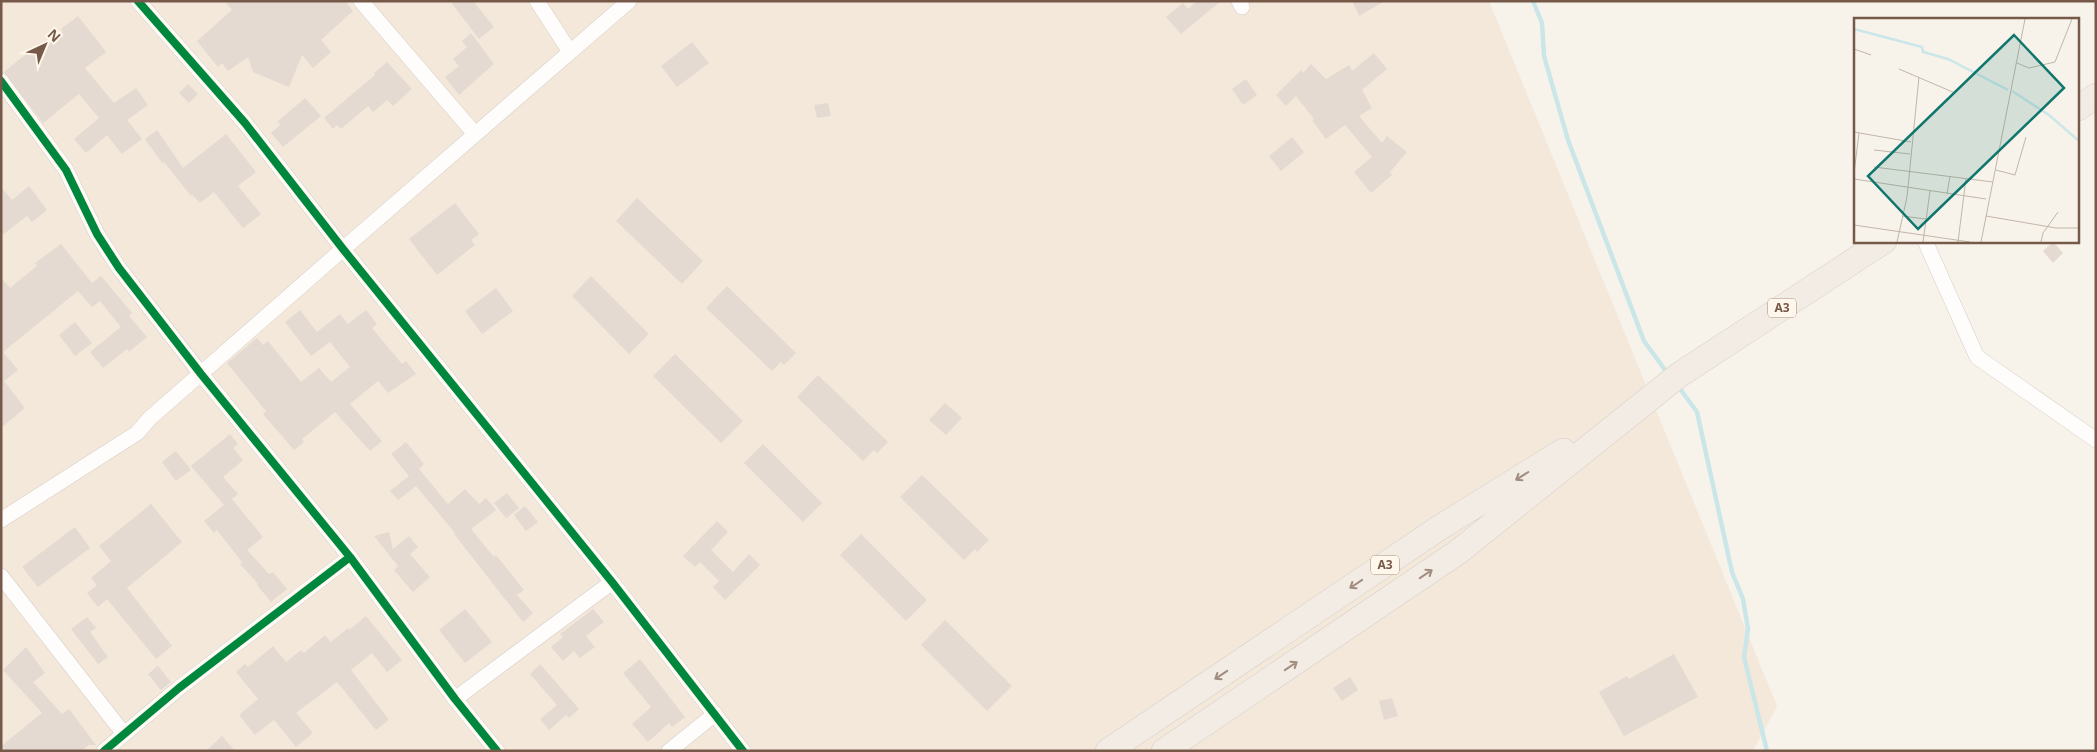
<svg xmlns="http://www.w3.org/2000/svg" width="2097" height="752" viewBox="0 0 2097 752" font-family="'Noto Sans',sans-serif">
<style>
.residential{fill:#f3e8da}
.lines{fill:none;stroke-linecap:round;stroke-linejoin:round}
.stream{stroke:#cbe6e8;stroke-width:4.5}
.building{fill:#e4dad1}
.minor-casing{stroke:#d6cec6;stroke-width:16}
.trunk-casing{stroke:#d8d0c9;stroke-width:26}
.minor{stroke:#fefdfc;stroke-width:15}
.trunk{stroke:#f2ece4;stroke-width:25}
.cycleway-casing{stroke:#fff7eb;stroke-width:11}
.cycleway{stroke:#00873e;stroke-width:8}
.oneway{stroke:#a18c7f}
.labels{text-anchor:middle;stroke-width:4;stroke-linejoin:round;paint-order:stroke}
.shield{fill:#fff7eb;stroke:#9f8879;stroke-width:1}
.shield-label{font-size:12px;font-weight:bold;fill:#765948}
.inset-river{fill:none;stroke:#cbe6e8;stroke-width:2.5}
.inset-road{fill:none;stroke:#c3b5a9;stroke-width:1}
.view{fill:#0f766e;fill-opacity:0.15;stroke:#0f766e;stroke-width:2.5}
.inset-edge{fill:none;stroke:#765948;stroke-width:2.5}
</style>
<rect width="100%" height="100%" fill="#f7f3ea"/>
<path class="residential" d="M1,1H1489L1777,706L1753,751H1Z"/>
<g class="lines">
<path class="stream" d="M1533,1L1542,23L1544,56L1568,140L1644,341L1668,374
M1678,386L1697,412L1732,572L1743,599L1748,629L1744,657L1767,751"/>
</g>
<path class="building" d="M225,1H345L353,11L321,40L331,52L313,68L302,55L289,87L253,72L248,57L228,71L222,63L218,67L197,41L232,10Z
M450,1H473L494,27L479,39Z
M1197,1H1221L1181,34L1166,17L1183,3L1188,9Z
M1352,1H1385L1359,16Z
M78,16L106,52L85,68L114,103L136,88L148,105L127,120L142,139L122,154L107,135L86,153L74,139L99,118L79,94L43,123L4,72L40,43L44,47L63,32L61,29Z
M471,33L494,64L459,95L445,77L459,66L453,59L467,47L462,41Z
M692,42L709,63L677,87L661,66Z
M1374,53L1387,69L1362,90L1372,108L1359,116L1382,143L1387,136L1407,152L1390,172L1392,175L1371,193L1354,172L1372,157L1345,125L1326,139L1312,120L1314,119L1296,96L1286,106L1276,95L1301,70L1303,73L1311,64L1326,79L1349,65L1352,71Z
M387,62L412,89L393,106L387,100L373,112L368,106L341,129L337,125L333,129L324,118L375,75L374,73Z
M1246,79L1257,95L1243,105L1232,89Z
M188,84L198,94L189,103L179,93Z
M305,98L321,116L283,147L271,133L280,125L278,121Z
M828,103L831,116L817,118L814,105Z
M157,130L183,168L226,134L256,172L238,186L261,214L243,228L214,192L200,203L192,194L191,196L164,162L162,163L145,139Z
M1292,137L1304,152L1281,171L1269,156Z
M29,186L47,210L32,222L27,216L1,236V187L12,200Z
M637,198L703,261L682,284L616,221Z
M455,203L479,234L471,240L475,245L437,275L409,239Z
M2053,242L2063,253L2053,263L2043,251Z
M61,244L92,283L101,276L132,313L129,316L147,337L129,352L127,349L103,368L90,352L121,327L100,301L92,307L78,291L3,352L18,370L4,381L25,408L1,428V278L10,288L37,266L35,263Z
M591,276L649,334L629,354L572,296Z
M727,286L796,353L784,365L781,362L772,371L706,308Z
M496,288L513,311L482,334L465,311Z
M300,310L317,332L340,314L348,324L366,310L377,324L372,328L402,364L406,361L416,374L388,393L378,381L350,404L382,441L370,451L335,412L302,439L304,442L294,450L263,414L266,411L227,363L257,338L263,345L268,341L301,382L319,368L331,382L350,367L330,342L311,356L285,322Z
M75,322L92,343L75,356L59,335Z
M675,354L743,421L721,443L653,376Z
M818,375L888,442L877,453L874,450L863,461L797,397Z
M945,403L962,418L946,435L929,420Z
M230,434L238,444L233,448L243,460L223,477L238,494L232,499L263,537L247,550L269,574L273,572L287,589L271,602L257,585L258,584L240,564L242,562L217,530L214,533L204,521L224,505L191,466Z
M406,442L424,464L419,469L448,504L465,489L479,504L486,498L496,510L471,529L494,557L496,555L524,590L517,595L533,613L523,622L454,534L455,533L416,486L398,500L390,491L409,476L391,454Z
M763,444L822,503L803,522L744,463Z
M176,451L191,470L176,481L162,462Z
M922,475L989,540L977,552L975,549L964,560L900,497Z
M507,493L519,508L506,518L494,503Z
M151,504L182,542L127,588L172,646L156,659L107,599L98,607L87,593L97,585L91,578L111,561L99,546Z
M525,506L538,522L526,531L514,515Z
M717,521L728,532L711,550L733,572L749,554L760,565L725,600L713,587L719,581L700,562L695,567L683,556Z
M75,527L90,548L38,587L22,567Z
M389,532L393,549L409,536L418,547L410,554L430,577L413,592L394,570L398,566L374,536Z
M861,534L927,600L906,621L840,555Z
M465,609L492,642L465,663L439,630Z
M593,609L604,622L586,636L595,647L580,658L574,651L563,661L551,647L563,637L560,634Z
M366,616L402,660L387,672L372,653L351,670L389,720L376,730L337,682L296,713L313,733L296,747L274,720L255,735L239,715L258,699L236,672L245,664L248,667L273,646L286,662L301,650L304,653L325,635L331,642L348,628L349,630Z
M87,617L96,628L90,632L108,657L98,664L71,629Z
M945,620L1012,686L987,711L921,645Z
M26,647L45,673L33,682L62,714L69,709L96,745H89L81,751H1V746L42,713L3,670Z
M1674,654L1698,697L1624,736L1599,692L1627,676L1629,679Z
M640,659L685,717L672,727L669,723L648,742L632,724L651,707L623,673Z
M540,664L579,709L569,718L566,715L549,730L540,719L557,705L530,674Z
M158,666L171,682L161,690L148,674Z
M1350,677L1358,690L1342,701L1333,688Z
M1392,698L1398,716L1384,720L1379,701Z
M222,736L235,751H206Z"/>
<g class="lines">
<g class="minor-casing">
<path id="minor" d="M138,1L245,123L343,249L612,582L743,751
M361,1L475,134
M537,1L570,52
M1239,1L1242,7
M1,81L66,170L97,234L119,268L201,374L350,557L455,699L497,751
M1925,241L1977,357L2096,440
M1,520L137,433L150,418L343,249L629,1
M1,576L124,734
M455,699L612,582
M104,751L179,688L350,557
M669,751L715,714"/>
</g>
<g class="trunk-casing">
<path id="trunk" d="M2078,108L2096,96
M1108,751L1439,528L1563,451
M1164,751L1458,552L1679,375L1884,241"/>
</g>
<use href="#minor" class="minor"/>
<use href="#trunk" class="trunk"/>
<g class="cycleway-casing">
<path id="cycleway" d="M138,1L245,123L343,249L612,582L743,751
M1,81L66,170L97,234L119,268L201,374L350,557L455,699L497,751
M104,751L179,688L350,557"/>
</g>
<use href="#cycleway" class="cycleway"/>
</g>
<defs><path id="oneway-shaft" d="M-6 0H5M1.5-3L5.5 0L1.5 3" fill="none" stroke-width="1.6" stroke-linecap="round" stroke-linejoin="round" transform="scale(1.25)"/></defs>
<g class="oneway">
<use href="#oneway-shaft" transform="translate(1522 476) rotate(148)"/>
<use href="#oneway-shaft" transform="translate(1426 574) rotate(-34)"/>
<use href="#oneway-shaft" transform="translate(1356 584) rotate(146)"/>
<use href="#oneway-shaft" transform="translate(1291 666) rotate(-34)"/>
<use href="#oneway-shaft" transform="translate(1221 675) rotate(146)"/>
</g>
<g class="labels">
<g class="shield">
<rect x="1768" y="298.5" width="28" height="19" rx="4"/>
<rect x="1371" y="555.5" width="28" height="19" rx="4"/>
</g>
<g class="shield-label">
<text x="1782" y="312">A3</text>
<text x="1385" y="569">A3</text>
</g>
</g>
<g transform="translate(1854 18)">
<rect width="225" height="225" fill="#f7f3ea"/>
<path class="inset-river" d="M0,11L68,29L69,34L94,41L154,72M158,73L195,97L225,123"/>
<path class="inset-road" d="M0,31L17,37M163,45L175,50L201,44L218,1M45,51L101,75M0,114L57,124M20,132L56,136M20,149L139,164M142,152L161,157L172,119M0,155L5,115M0,161L132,181M93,176L96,158M48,198L72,201M132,198L202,210H225M0,207L116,224M43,224L53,179L65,59M69,224L76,173M104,224L112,160M127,224L171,1M187,224L189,215L204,194"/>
<path class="view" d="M160,17L210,70L64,211L14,158Z"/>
<rect width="225" height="225" class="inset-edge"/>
</g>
<rect width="2097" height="752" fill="none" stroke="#765948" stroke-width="5"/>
<g transform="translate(45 45) rotate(44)" stroke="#fff7eb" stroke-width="4" paint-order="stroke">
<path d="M0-4L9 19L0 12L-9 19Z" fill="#765948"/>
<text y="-8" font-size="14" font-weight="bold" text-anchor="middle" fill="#765948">N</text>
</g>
</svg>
